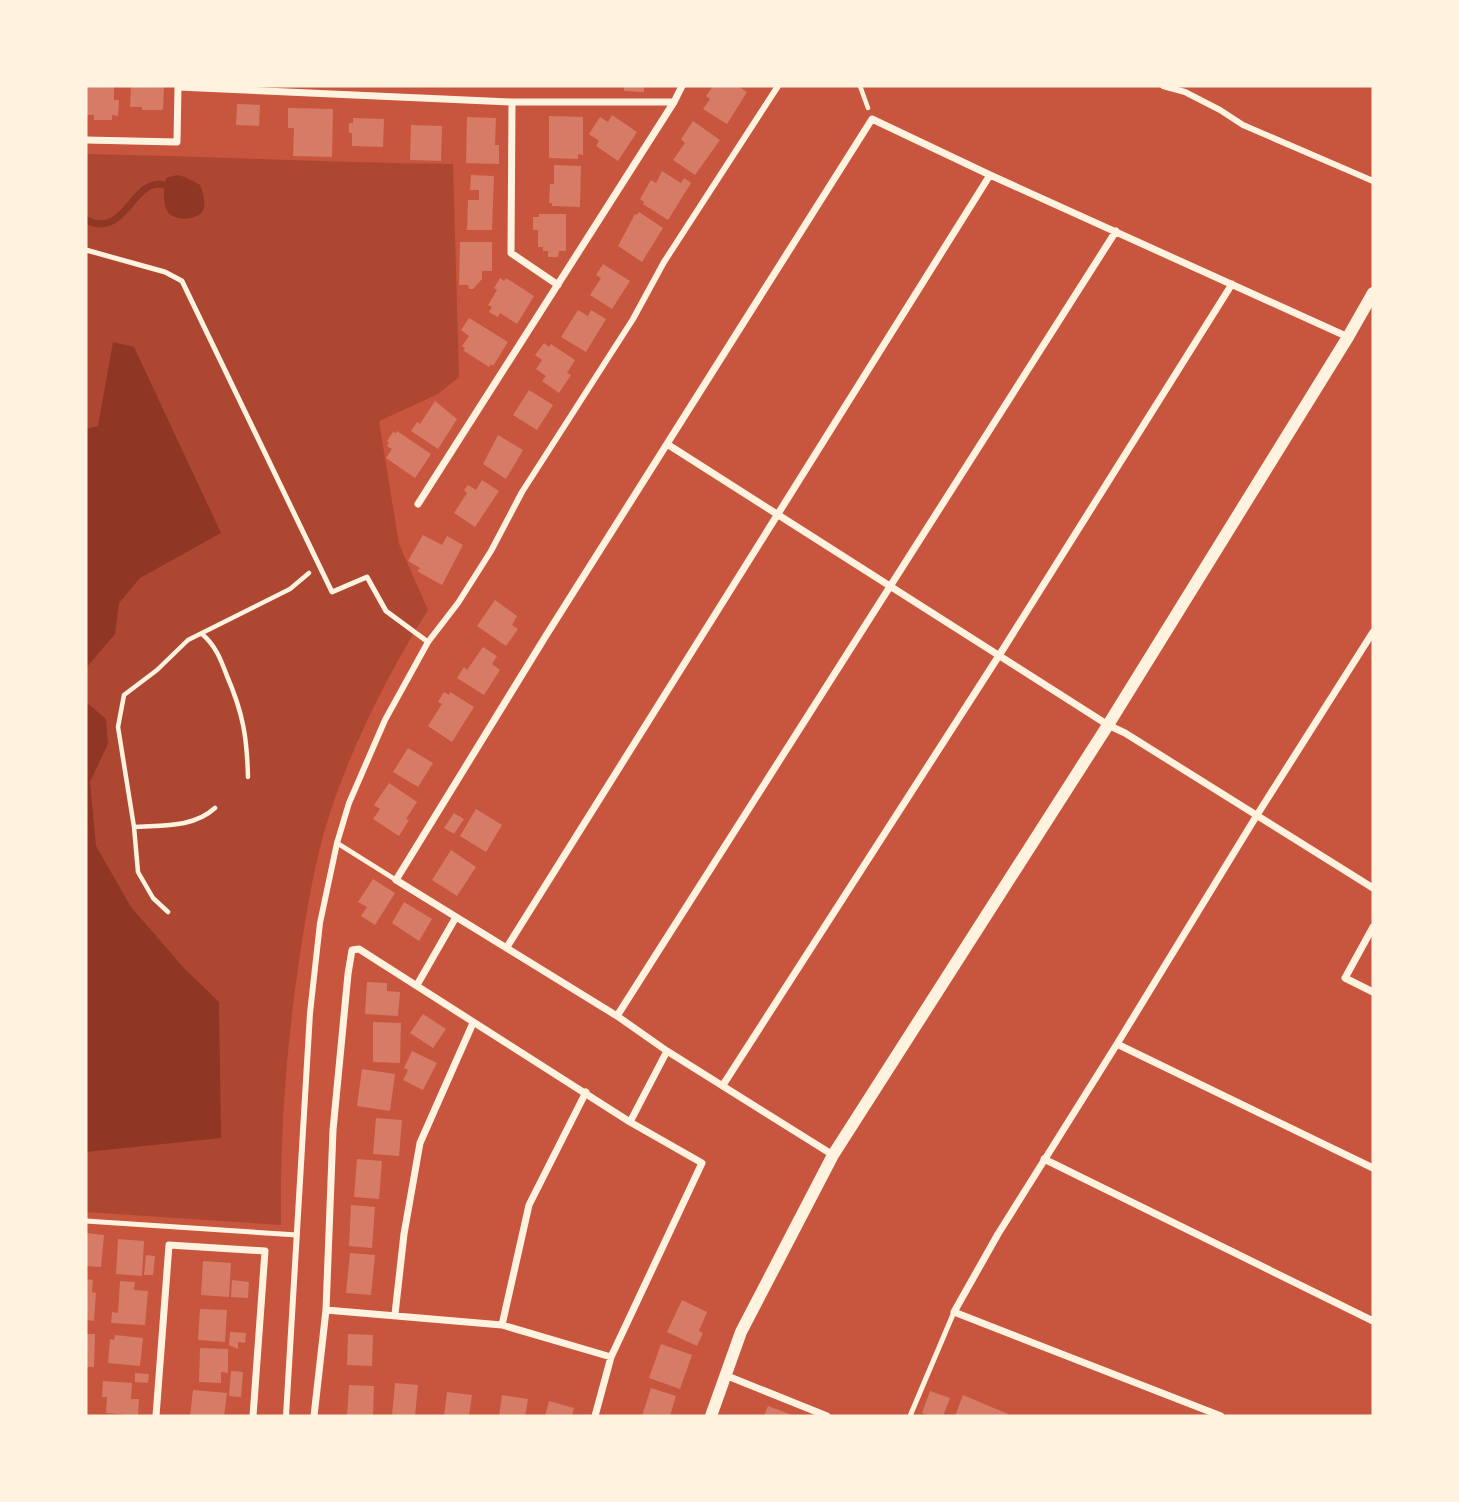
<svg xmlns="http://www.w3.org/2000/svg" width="1459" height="1502" viewBox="0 0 1459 1502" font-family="Raleway,sans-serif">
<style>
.green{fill:#ae4732}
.water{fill:#8f3625}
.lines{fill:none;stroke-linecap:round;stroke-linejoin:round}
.stream{stroke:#8f3625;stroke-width:7}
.building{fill:#d67c66}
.path{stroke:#fff3e0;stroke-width:4.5}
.service{stroke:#fff3e0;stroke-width:5}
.pedestrian{stroke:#fff3e0;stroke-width:6}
.minor{stroke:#fff3e0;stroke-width:7}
.tertiary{stroke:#fff3e0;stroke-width:12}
</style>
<rect width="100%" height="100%" fill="#c8553d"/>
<path class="green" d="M86,154C208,156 330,163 453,164L459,377L438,394L379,421L399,544L428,610C388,673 347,755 326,826C313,870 306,915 299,961C286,1051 280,1133 281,1225L86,1212Z"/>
<path class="water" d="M177,175L185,177L200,185C203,193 207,204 202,212C195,221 173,221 167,211C162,202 164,188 166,178Z
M113,342L134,347L221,533L140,578L119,603L115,634L86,668V429L98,426Z
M86,702L106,719L108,744L90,782L96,846L131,907L184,968L219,1002L221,1138L86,1152Z"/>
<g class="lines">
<path class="stream" d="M86,220C126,240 132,177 164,185"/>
</g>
<path class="building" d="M86,86H114V100H119L118,116L112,115V120H94V115H86Z
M131,86H164L163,110H142V107H130Z
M624,86H644V92L624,91Z
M713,86H738L747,92L727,124L703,109L710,99L706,96Z
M237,104L260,105L259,126L236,125Z
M288,108L333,109L332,157L293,156L294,128H288Z
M612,115L637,132L618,161L596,146L599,141L589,134L600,117L608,122Z
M549,116L583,117V155L578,154V159L549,158Z
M467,117L496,118L495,145H499V164L466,163Z
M353,118L384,119L383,147L352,146V133H349V123H353Z
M693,121L720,140L695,175L673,160L685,143L681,139Z
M411,125L442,126L441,161L410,160Z
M554,165L581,166L580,207L552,206V203H549L550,184H554Z
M662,171L681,183L684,178L691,183L668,220L643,204L644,202L640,199L651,180L656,183Z
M471,175L494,176L492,230H467L468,200H479V190H470Z
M639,212L663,228L642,262L618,246L635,214L637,215Z
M539,214H566V251H559L558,257H548V251H543V247H538V230H533V217H539Z
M460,242H492V271H482V279L473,289H469L468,285H459Z
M603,264L630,281L612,309L590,295L601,278L596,275Z
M500,278L504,281L506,278L534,296L517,324L500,313L498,317L489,312L492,307L488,305L497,290L494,288Z
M578,310L588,316L591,310L606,319L586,352L561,337Z
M469,318L508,342L493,366L491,364L489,367L464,351L465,348L462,346L469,336L461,330Z
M544,343L549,347L551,344L575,360L567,373L571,375L559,393L542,381L546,376L536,369L542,360L535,355Z
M529,390L553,405L537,430L513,415Z
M435,401L457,419L438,449L411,431L417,422L420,424Z
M397,431L431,454L415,478L386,458L392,449L387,446L389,443L387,441L393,432L396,433Z
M498,435L523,450L506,479L483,464Z
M482,480L499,491L475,527L454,513L467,493L464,490L468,485L476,490Z
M423,535L442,545L447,536L463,545L442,585L417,571L420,568L408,561Z
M495,600L517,616L512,625L518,629L506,646L477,626Z
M483,647L497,656L492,664L500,670L484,695L457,678L464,667L467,670Z
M444,692L449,695L450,692L474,707L452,742L428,726L442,704L438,702Z
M408,748L433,763L418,787L393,772Z
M389,783L417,802L406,819L409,820L399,836L373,819L380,809L374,805Z
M476,809L502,825L486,852L460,836Z
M454,813L464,819L454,834L444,828Z
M451,850L476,867L457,896L432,880Z
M373,879L395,893L375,925L361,916L367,907L358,902Z
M404,902L432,919L419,941L392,923Z
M367,982L387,983V991L400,992L398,1016L365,1014Z
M423,1014L446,1029L433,1048L410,1033Z
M373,1022L401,1023L400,1063L373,1062Z
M412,1051L437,1063L423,1090L403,1080L408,1070L404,1068Z
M362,1069L395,1074L390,1111L357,1106Z
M376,1118L402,1120L399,1156L373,1154Z
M357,1159L382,1161L379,1199L354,1197Z
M351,1205L375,1207L372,1248L349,1246Z
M86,1233L104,1235L101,1267L86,1266Z
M118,1239L144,1241L142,1276L116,1274Z
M350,1253L375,1255L371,1295L346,1293Z
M146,1255L155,1256L153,1275H144Z
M203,1261L231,1263L229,1297L201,1295Z
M86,1279L93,1280L92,1292L96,1293L94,1321L86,1320Z
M232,1280L249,1282L248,1298L231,1297Z
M120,1281L135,1282L134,1290L148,1291L145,1325L111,1323L112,1312L118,1313Z
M682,1300L707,1312L699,1331L703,1333L697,1346L667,1332Z
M200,1309L227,1310L225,1342L198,1340Z
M230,1332L246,1333L245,1343L238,1342V1349L229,1345Z
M86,1334H95L94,1367H86Z
M348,1334L373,1335L372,1366L347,1365Z
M115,1335L143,1338L140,1366L108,1363L110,1339L114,1340Z
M661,1344L692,1355L680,1389L649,1378Z
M200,1348L228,1349V1373L221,1372V1383L199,1382Z
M231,1371L243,1372L241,1397L229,1396Z
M135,1373L149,1374L148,1383L135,1382Z
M103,1381L132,1383L131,1399H139L138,1416L106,1413L107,1397H102Z
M395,1383L418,1385L415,1416H392Z
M349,1385L374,1386L373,1416H347Z
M651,1388L676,1396L670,1416H642Z
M193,1390L227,1393L224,1416H190Z
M930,1391L950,1398L943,1416H931L922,1413Z
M447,1392L472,1395L469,1416H444Z
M502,1395L528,1399L525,1416H499Z
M963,1395L1008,1414L1007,1416H955Z
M549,1401L574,1408L572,1416H545Z
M768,1406L795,1416H764Z"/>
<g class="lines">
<path class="path" d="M860,86L868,108
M202,634C216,646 221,660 227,676C243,713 247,737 248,777
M134,827C162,825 193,828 215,808
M168,912L153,898L138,872L134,827L118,727L124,695L157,670L188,640L290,589L309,573"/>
<path class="service" d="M86,250L165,272L182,281L332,592L367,577L386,611L428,642
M337,843L396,880
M86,1221L297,1235
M910,1416L954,1312"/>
<path class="pedestrian" d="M1163,86L1185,92L1220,110L1243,125L1373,181
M286,1416L310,1013L320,923L337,843L349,803L385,720L428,642L458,603L491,551L522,492L633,319L664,262L778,86"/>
<path class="minor" d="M178,87L512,102H674
M512,102L511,253L558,285
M86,140L177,142L178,86
M667,444L1108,725L1125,733L1373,888
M418,504L674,102L682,86
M1373,927L1345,978L1373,992
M507,947L990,175
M417,985L456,917
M617,1016L1116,231
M1117,1044L1373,1168
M723,1085L1000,654L1232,284
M630,1122L667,1051
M833,1155L667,1051L617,1016L396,880L547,634L872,119L990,175L1348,337
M1044,1159L1373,1321
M326,1310L502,1325L611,1357
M395,1314L404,1234L420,1143L473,1023
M502,1325L529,1205L586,1092
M725,1375L827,1416
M156,1416L169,1245L265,1251L253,1416
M314,1416L326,1310L333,1130L348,974L352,950L359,949L630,1122L702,1163L611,1357L595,1416
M1221,1416L954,1312L998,1234L1117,1044L1257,815L1373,632"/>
<path class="tertiary" d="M711,1416L741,1332L833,1155L1108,725L1348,337L1373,293"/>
</g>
<rect width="1459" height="1502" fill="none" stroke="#fff3e0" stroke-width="175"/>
</svg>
